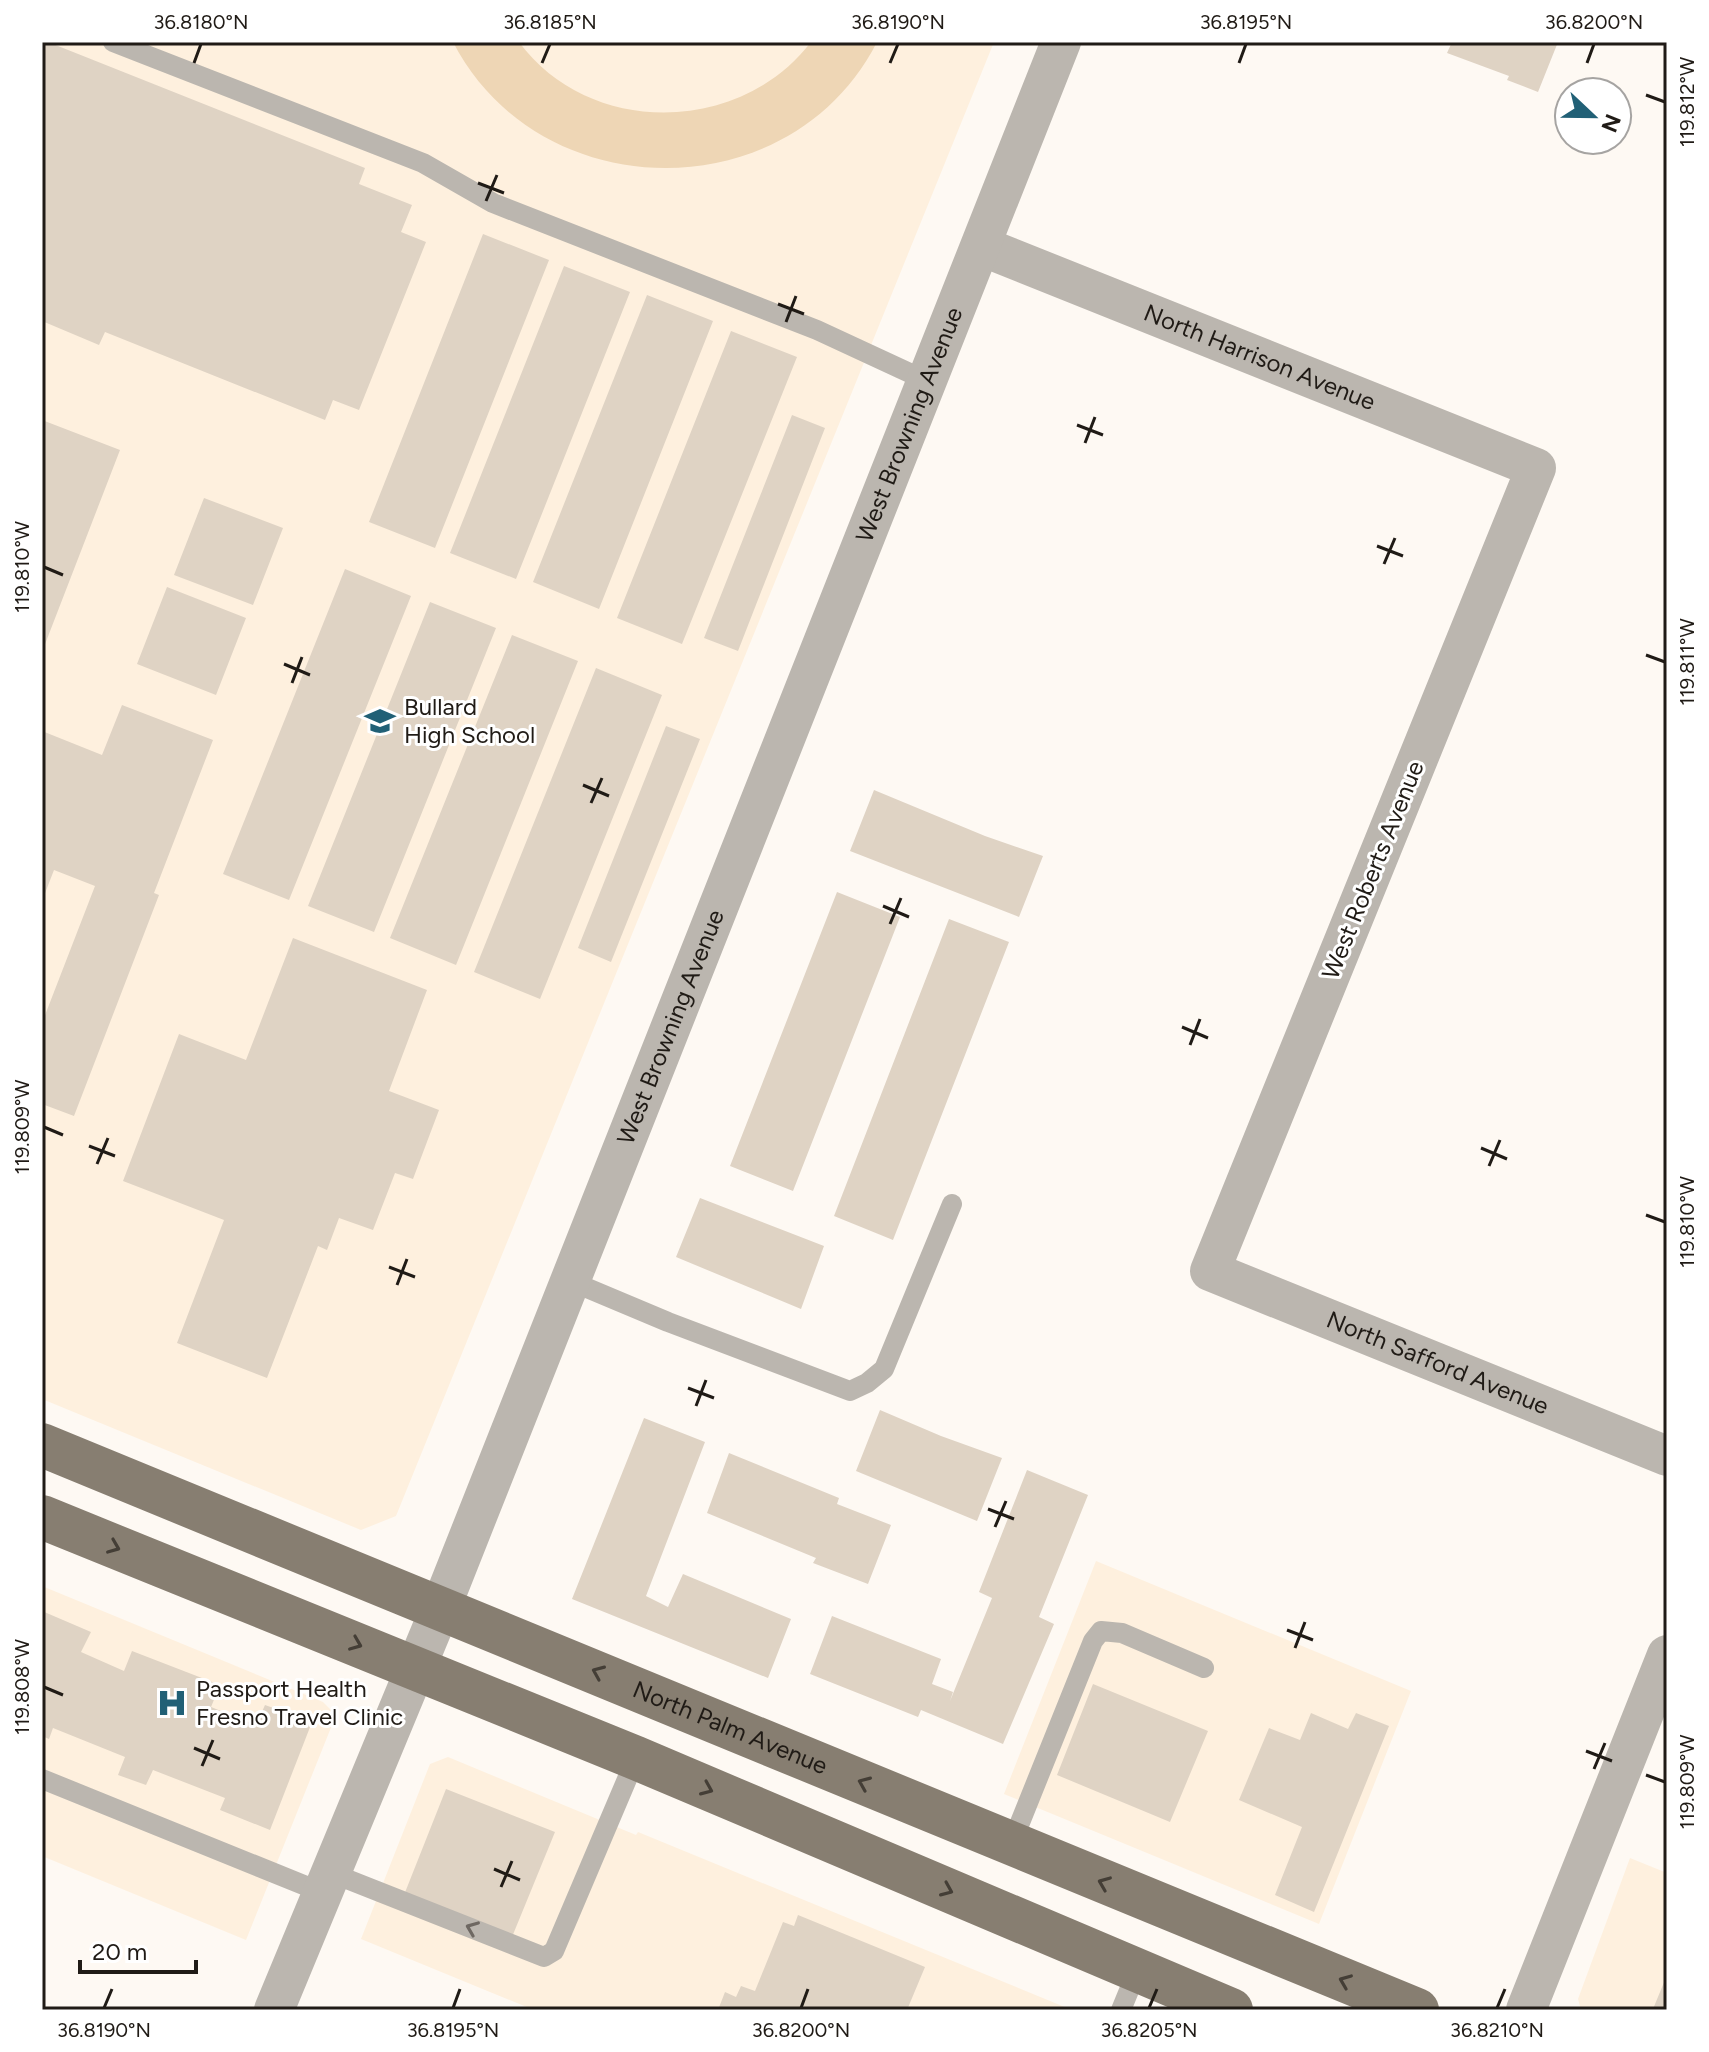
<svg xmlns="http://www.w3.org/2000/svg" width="1709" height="2052" viewBox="0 0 1709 2052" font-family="Figtree,sans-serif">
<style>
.built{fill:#fef0de}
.green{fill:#eed6b5}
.building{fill:#dfd3c4}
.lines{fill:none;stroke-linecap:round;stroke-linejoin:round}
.lane{stroke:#bbb6af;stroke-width:20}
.street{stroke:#bbb6af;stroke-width:40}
.primary{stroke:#877e71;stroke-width:44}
.oneway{stroke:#443e36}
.oneway2{stroke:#6e6862}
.ticks{fill:none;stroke:#201b16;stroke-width:3}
.labels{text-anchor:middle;stroke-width:6;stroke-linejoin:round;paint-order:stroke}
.street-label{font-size:24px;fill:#201b16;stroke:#fff}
.poi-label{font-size:24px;fill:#201b16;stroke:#fff;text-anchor:start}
.neatline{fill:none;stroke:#201b16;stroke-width:3}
.ticks-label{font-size:20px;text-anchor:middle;fill:#201b16}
</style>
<rect width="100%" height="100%" fill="#fef9f3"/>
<path class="built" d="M42,42H994L396,1516L361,1530L42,1399Z
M1096,1561L1411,1691L1319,1924L1004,1794Z
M42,1586L323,1702L332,1711V1725L246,1940L42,1856Z
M448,1757L636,1835L638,1832L1072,2010H534L361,1939L430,1764Z
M1630,1858L1667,1873V2010H1581L1578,1999Z"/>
<path class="green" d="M453,42H519C589,137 740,135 811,42H877C791,211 539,209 453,42Z"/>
<path class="building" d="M42,42H48L365,168L359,184L412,205L401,232L426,242L359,410L333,400L325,420L105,332L99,345L42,321Z
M1452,42H1558L1538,92L1507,80L1509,76L1447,53Z
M483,234L549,260L435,548L369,522Z
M564,266L630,292L516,579L450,553Z
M647,295L713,321L599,609L533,582Z
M731,331L797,357L682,644L617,618Z
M792,415L825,428L738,651L704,638Z
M42,420L120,450L42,652Z
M204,498L283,528L253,605L174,575Z
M345,569L411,596L289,900L223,874Z
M167,587L246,618L216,695L137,664Z
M430,602L496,628L374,932L308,906Z
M512,635L578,661L456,965L390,938Z
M596,668L662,695L540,999L474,972Z
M122,705L213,740L154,893L159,895L74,1116L42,1104V1023L95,886L54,870L42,901V731L102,755Z
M666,726L700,739L611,962L578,948Z
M874,790L985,836L1043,856L1019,917L850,851Z
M837,892L900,917L793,1191L730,1166Z
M949,919L1009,942L893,1240L834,1216Z
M293,938L427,990L389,1091L439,1110L413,1179L395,1173L373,1230L339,1218L327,1250L318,1246L267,1378L177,1343L224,1220L123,1181L179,1034L246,1060Z
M700,1198L824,1246L801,1309L676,1257Z
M880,1410L941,1436L1002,1458L977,1521L856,1471Z
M644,1418L705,1442L646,1596L668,1607L683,1574L791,1619L768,1678L572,1599Z
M729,1453L839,1498L837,1504L891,1525L868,1584L813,1563L816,1558L707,1513Z
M1027,1470L1088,1495L1039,1617L1054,1624L1003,1744L921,1710L918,1717L810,1674L832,1616L941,1659L932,1684L953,1692L950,1701L992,1598L979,1592Z
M42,1611L91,1632L81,1652L124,1671L132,1651L220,1685L211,1707L256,1725L265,1705L312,1722L270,1830L220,1810L225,1798L153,1770L146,1785L118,1775L125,1757L53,1728L49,1739L42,1736Z
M1093,1684L1208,1731L1170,1822L1057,1775Z
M1311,1713L1348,1729L1356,1713L1389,1726L1314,1912L1275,1895L1302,1827L1239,1800L1269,1728L1300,1740Z
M446,1789L555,1832L512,1937L404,1895Z
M798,1915L925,1967L907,2010H718L725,1992L736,1997L741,1986L755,1991L783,1922L794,1926Z
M1667,1975V2010H1656L1653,2009Z"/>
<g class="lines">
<path class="lane" d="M113,42L423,163L493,203L817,330L927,381
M568,1280L668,1322L850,1391L867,1383L884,1369L952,1204
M42,1779L321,1892
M1011,1845L1093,1641L1101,1631L1122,1633L1204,1668
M329,1872L544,1957L554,1951L636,1758
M1121,2010L1137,1971"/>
<g class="street">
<path id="s1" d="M981,246L1536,468L1210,1271L1667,1456"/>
<path id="s2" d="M274,2010L441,1607L1061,42"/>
<path d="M1526,2010L1667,1655"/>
</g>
<g class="primary">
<path id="s3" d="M42,1445L1417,2010"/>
<path d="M42,1517L636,1758L1231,2010"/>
</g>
</g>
<defs><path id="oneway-chevron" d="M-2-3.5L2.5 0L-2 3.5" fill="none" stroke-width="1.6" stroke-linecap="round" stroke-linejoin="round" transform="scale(2)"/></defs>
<g class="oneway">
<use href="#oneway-chevron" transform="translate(114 1547) rotate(22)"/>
<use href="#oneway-chevron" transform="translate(356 1644) rotate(22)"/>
<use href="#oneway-chevron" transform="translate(598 1672) rotate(-157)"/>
<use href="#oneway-chevron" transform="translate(864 1783) rotate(-157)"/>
<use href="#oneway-chevron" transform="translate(707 1789) rotate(23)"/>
<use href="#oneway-chevron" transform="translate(1104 1883) rotate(-158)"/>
<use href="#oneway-chevron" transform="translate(947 1890) rotate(23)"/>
<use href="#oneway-chevron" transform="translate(1345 1981) rotate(-158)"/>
</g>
<use class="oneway2" href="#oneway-chevron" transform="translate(472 1928) rotate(-158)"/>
<path class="ticks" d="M194,63L201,44M542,63L550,44M890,63L898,44M1239,63L1246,44M1587,63L1594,44M1646,95L1665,102M478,183L504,193M486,201L497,175M778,304L804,314M786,322L796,296M1077,425L1103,435M1085,443L1095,417M1377,546L1403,556M1384,564L1395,538M44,567L63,575M1646,655L1665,662M284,664L310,675M292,683L302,657M583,785L609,796M591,803L602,778M883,906L909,917M890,924L901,898M1182,1027L1208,1038M1190,1045L1200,1019M44,1127L63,1135M89,1146L115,1156M1481,1148L1507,1159M97,1164L108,1138M1489,1166L1500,1140M1646,1215L1665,1222M389,1267L415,1277M397,1285L407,1259M688,1388L714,1398M696,1406L706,1380M988,1509L1014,1519M995,1527L1006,1501M1287,1630L1313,1640M1295,1648L1305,1622M44,1687L63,1695M194,1748L220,1759M1586,1751L1612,1761M202,1766L213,1740M1594,1769L1605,1743M1646,1775L1665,1782M494,1869L520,1880M501,1887L512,1861M104,2008L112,1989M453,2008L460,1989M801,2008L808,1989M1149,2008L1157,1989M1497,2008L1505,1989"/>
<defs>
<g id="school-bare" transform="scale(2.4)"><path d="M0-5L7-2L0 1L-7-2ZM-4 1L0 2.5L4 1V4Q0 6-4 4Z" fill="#216076" stroke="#fff" stroke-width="2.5" paint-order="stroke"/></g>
<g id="hospital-bare" transform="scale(2.4)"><path d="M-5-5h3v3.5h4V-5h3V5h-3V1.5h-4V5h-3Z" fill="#216076" stroke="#fff" stroke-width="2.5" paint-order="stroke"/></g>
</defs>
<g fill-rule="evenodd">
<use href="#school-bare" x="380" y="721"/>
<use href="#hospital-bare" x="172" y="1703"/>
</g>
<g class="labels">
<g class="street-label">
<text dy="8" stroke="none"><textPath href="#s1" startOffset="300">North Harrison Avenue</textPath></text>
<text dy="8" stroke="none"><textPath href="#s2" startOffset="1708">West Browning Avenue</textPath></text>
<text transform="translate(1373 870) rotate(-68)" y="8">West Roberts Avenue</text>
<text dy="8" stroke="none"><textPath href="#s2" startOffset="1060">West Browning Avenue</textPath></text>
<text dy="8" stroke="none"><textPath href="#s1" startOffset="1710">North Safford Avenue</textPath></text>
<text dy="8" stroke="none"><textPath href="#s3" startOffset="744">North Palm Avenue</textPath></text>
</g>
<g class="poi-label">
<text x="404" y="715">Bullard<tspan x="404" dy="28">High School</tspan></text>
<text x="196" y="1697">Passport Health<tspan x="196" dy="28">Fresno Travel Clinic</tspan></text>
</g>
</g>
<rect width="1709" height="2052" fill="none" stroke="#ffffff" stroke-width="88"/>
<g transform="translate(1593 116) rotate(112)"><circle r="38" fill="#ffffff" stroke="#a6a4a2" stroke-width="2"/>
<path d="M0-6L14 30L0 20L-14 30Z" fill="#216076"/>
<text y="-12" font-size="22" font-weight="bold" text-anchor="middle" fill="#201b16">N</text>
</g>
<path d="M80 1960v12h116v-12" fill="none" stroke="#201b16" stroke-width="4"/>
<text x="92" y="1960" font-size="24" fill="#201b16" stroke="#ffffff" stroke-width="6" paint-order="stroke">20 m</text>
<rect x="44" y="44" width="1621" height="1964" class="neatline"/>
<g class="ticks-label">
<text x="201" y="29">36.8180°N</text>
<text x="550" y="29">36.8185°N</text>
<text x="898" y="29">36.8190°N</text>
<text x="1246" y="29">36.8195°N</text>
<text x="1594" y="29">36.8200°N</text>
<text transform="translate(1687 102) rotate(-90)" y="7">119.812°W</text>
<text transform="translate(22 567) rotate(-90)" y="7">119.810°W</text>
<text transform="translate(1687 662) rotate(-90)" y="7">119.811°W</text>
<text transform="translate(22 1127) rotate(-90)" y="7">119.809°W</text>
<text transform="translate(1687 1222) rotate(-90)" y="7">119.810°W</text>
<text transform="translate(22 1687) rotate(-90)" y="7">119.808°W</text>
<text transform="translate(1687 1782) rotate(-90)" y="7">119.809°W</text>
<text x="104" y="2037">36.8190°N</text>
<text x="453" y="2037">36.8195°N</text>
<text x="801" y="2037">36.8200°N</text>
<text x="1149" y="2037">36.8205°N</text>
<text x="1497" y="2037">36.8210°N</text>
</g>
</svg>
